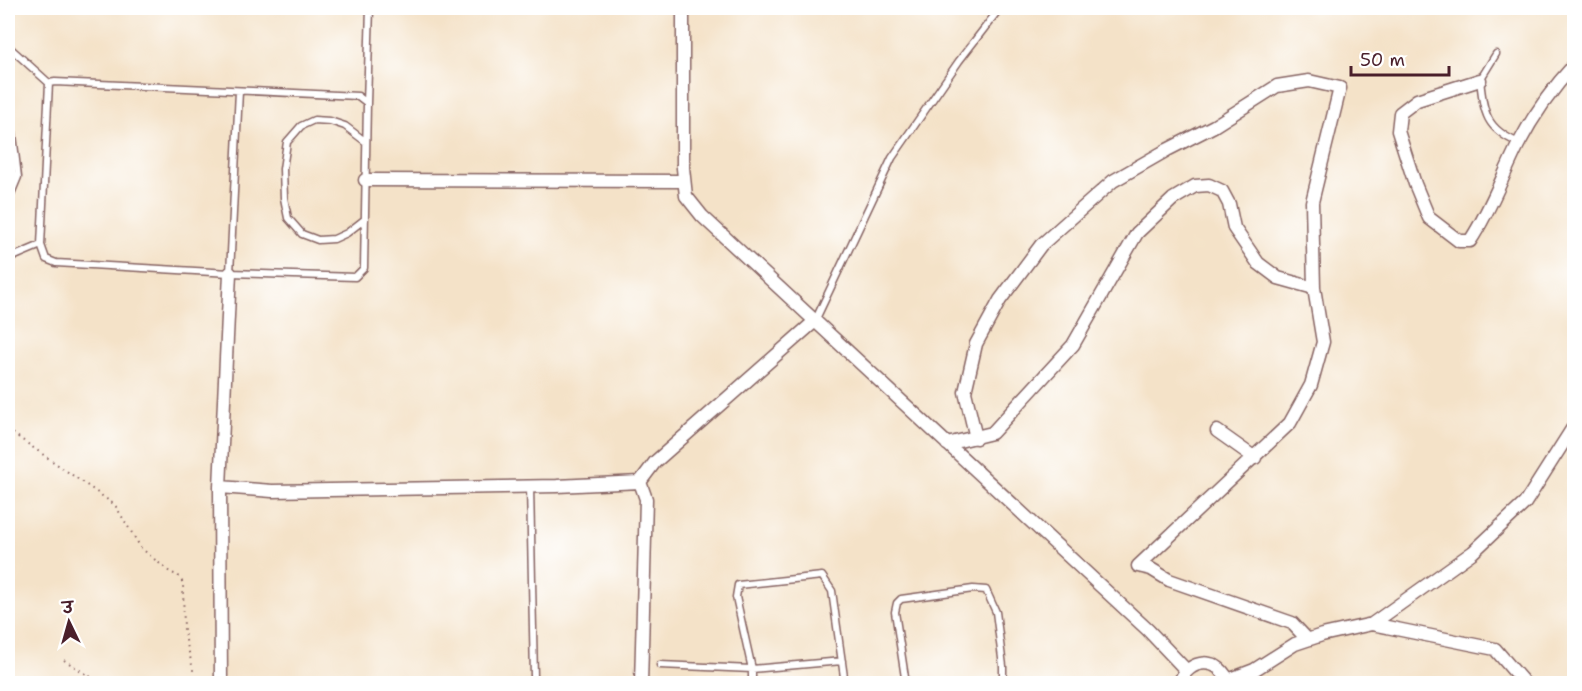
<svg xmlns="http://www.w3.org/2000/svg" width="1582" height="691" viewBox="0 0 1582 691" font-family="'Shantell Sans','Playpen Sans Deva',sans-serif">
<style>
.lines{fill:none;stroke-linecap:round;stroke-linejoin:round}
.lane-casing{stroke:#866362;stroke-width:9}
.street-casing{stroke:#866362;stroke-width:15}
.path{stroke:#866362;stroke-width:2;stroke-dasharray:1.5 4.5;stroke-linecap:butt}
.lane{stroke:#fff;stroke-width:6}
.street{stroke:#fff;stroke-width:12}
</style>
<rect width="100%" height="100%" fill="#fff"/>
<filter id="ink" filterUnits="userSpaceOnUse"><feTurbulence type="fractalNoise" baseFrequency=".0167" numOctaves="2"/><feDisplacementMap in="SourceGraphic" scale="12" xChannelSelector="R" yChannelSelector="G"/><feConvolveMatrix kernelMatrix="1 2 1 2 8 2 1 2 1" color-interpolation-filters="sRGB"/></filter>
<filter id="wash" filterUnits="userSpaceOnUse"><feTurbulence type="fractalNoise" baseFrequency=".008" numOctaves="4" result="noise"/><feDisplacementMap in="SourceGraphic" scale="24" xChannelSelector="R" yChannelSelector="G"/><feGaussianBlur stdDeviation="1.35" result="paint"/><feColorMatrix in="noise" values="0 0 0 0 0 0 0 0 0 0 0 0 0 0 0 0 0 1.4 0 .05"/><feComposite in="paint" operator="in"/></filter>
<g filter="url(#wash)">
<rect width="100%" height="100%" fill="#f4e2c8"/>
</g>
<g filter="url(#ink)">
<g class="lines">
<g class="lane-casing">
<path id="lane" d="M8,46L49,83
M1496,54L1480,80C1484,114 1486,129 1519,143
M55,82L358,96L367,103L364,268L355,277L230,273L56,263L46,259L41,245L49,83Z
M8,92L18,177L8,201
M367,103L370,8
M365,219L347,233L334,239L318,240L302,234L288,218L284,198L283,169L287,142L301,126L314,120L330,121L345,126L366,142
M8,259L41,245
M230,273L239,91
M815,321L892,158L959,61L1000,8
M530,486L534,677L541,684
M660,665L752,669L842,661
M752,684V669L736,597L738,585L822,576L832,591L845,684
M906,684L895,612L897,603L901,599L973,589L986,590L996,612L1003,666V684"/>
</g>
<g class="street-casing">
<path id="street" d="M683,8V168L686,196L702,216L1148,630L1186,670
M1480,80L1417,100L1400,113L1398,131L1415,184L1429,218L1459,241H1470C1490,211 1502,177 1518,145C1533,116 1552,89 1574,65
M365,180L684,181
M1217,431L1255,458
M976,438L965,392L976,344L1000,300L1041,245L1113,181L1167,150L1214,126L1277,86L1309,81L1340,88L1312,202L1314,288L1323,342L1311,385L1290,423L1138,566L1151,569L1169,580L1292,623L1307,639
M947,444L992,433L1073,345L1137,233L1173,199L1195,186L1209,185L1222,191L1229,204L1234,228L1258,263L1278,278L1314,288
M640,482L646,499L641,684
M220,487L272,491L557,486L640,482L655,462L815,321
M1372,624L1473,552L1525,503L1574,426
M1228,680L1254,670L1295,644L1322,635L1372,624L1495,649L1525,684
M221,684L220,487L230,273
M1179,684C1188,657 1221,656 1229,684"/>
</g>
<path class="path" d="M8,430L115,505L141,548L171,573L178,575L183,583L184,632L193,669V684
M64,660L102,684"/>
<use href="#lane" class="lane"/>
<use href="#street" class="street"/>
</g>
</g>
<rect width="1582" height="691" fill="none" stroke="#fff" stroke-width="30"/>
<g transform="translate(69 622) rotate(355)" stroke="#ffffff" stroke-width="4.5" paint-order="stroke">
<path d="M0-4.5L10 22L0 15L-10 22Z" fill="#4a1f2b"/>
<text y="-9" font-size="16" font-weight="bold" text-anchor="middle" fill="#4a1f2b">उ</text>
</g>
<path d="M1351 66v9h98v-9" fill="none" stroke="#4a1f2b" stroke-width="3"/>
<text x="1360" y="66" font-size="18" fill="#4a1f2b" stroke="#ffffff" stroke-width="4.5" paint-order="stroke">50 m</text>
</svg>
